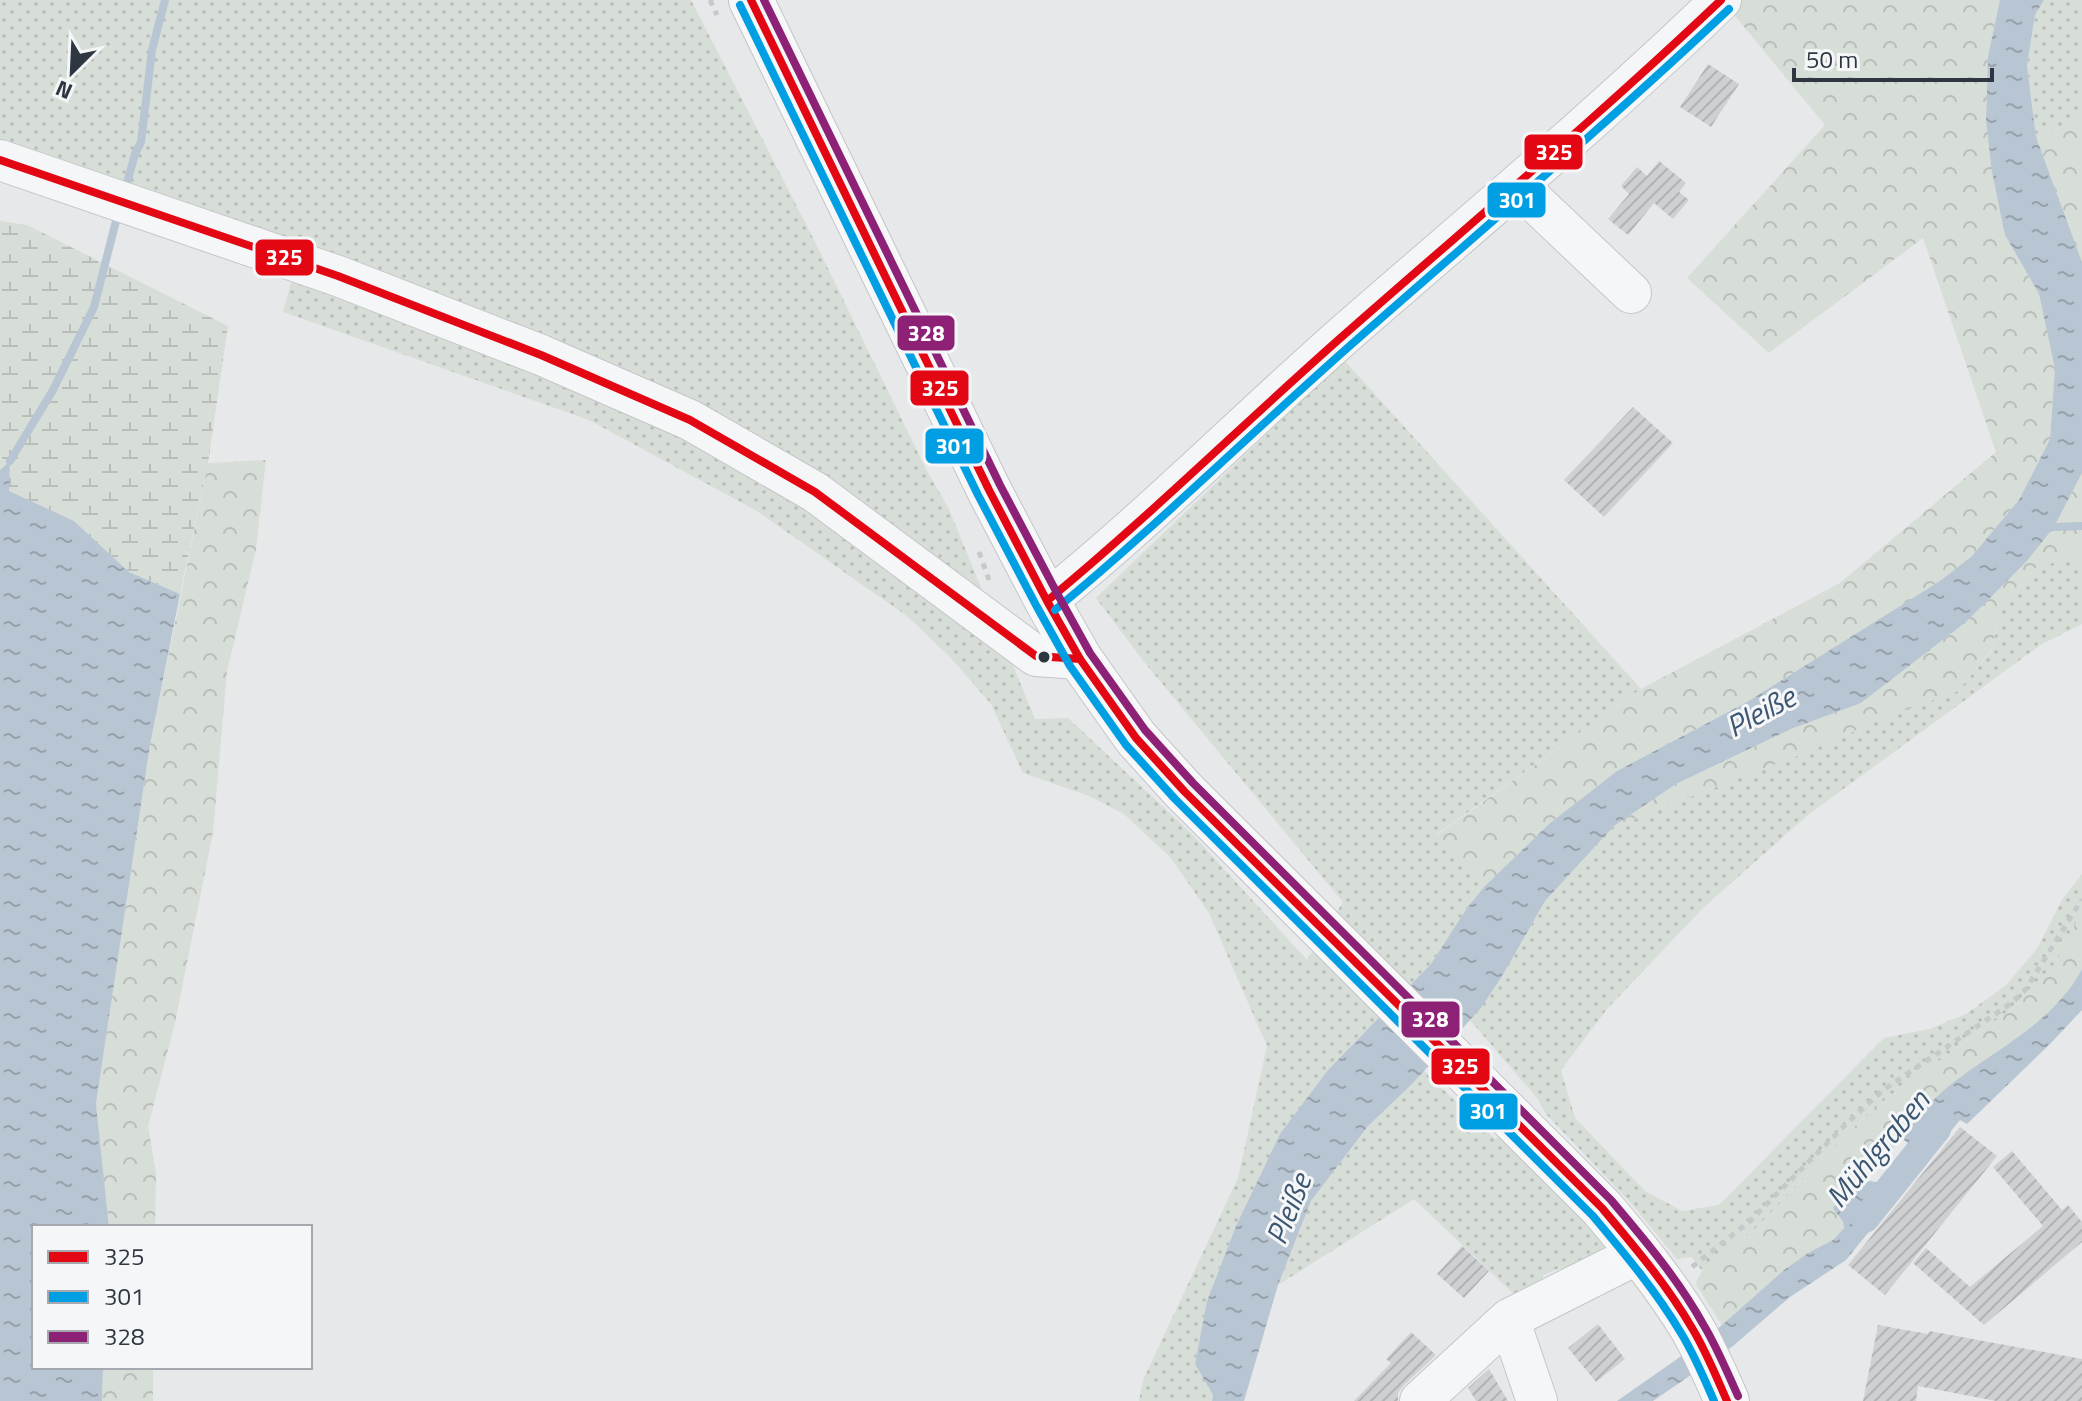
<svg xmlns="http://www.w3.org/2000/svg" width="2082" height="1401" viewBox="0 0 2082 1401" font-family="'Titillium Web',sans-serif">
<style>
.grass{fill:url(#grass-dots)}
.forest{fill:url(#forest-crowns)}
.wetland{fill:url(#wetland-marsh)}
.water{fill:url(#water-ripples)}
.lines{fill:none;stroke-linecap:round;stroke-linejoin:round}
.stream{stroke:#b8c5d2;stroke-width:8}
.canal{stroke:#b8c5d2;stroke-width:28}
.building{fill:url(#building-hatch)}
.minor-casing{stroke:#c4c6c8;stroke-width:42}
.major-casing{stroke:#c3c5c7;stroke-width:46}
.path{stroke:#c6c8ca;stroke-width:5;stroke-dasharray:6 6;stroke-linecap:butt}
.minor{stroke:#f5f6f7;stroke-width:40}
.major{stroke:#f8f8f8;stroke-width:44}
.bus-1-casing{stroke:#f5f6f8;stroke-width:14}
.bus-2-casing{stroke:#f5f6f8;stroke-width:14}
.bus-3-casing{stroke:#f5f6f8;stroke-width:14}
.bus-1{stroke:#e30613;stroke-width:8}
.bus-2{stroke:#009fe3;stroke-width:8}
.bus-3{stroke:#8d2176;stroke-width:8}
.bus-dot{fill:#2e3642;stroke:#f5f6f8;stroke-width:3}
.labels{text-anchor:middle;stroke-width:6;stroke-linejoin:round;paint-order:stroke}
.water-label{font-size:30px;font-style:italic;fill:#3c5672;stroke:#f5f6f8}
.line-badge{stroke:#f5f6f8;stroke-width:3}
.badge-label{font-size:22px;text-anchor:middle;font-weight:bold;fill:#fff}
</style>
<defs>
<pattern id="grass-dots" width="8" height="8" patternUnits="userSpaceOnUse" patternTransform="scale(2)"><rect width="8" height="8" fill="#d7ddd7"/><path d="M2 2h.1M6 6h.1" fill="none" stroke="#b9beba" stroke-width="1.8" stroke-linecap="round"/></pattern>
<pattern id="forest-crowns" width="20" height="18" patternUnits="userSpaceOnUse" patternTransform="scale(2)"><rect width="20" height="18" fill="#d7ddd7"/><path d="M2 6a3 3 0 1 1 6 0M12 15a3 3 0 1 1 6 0" fill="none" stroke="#b9beba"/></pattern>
<pattern id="wetland-marsh" width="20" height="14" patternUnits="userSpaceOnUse" patternTransform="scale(2)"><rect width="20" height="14" fill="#d7ddd7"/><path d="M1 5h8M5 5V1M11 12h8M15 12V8" fill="none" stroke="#b9beba"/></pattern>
<pattern id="water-ripples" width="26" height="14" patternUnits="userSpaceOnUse" patternTransform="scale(2)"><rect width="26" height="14" fill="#b8c5d2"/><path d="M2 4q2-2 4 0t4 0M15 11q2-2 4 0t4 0" fill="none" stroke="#96a1ac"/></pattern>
<pattern id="building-hatch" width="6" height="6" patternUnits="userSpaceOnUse" patternTransform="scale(2)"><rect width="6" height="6" fill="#ced0d2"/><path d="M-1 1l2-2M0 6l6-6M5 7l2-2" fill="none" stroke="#b1b3b6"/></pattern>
</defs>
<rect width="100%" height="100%" fill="#e6e8ea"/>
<path class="grass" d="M0,0H691L815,242L927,471L948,507L1035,719L1068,718L1192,834L1307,960L1343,902L1145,663L1096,598L1344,360L1641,689L1437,834L1484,887L1467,908L1431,964L1328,1070L1280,1135L1236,1226L1207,1301L1195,1364L1213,1395L1212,1401H1139L1143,1380L1238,1178L1267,1046L1209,913L1171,858L1124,814L1089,796L1023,773L991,704L950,657L907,616L757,511L589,420L283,312L299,253L0,147Z
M2044,0H2082V119L2036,137L2027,66L2035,15Z
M2082,557V624L2042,644L1809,814L1703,908L1607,1009L1561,1070L1575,1118L1645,1191L1682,1211L1719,1205L1884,1038L1929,1029L1966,1014L2005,986L2037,949L2063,898L2082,874V911L2056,962L2020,1003L1886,1099L1852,1129L1755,1229L1719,1259L1702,1271L1692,1257L1677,1259L1631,1203L1546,1114L1537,1098L1470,1020L1501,978L1545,901L1614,826L1805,753L1888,716L1958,691L1992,650L2002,601L2038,566Z
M1424,1071L1495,1139L1501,1134L1607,1244L1604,1254L1565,1272L1560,1268L1543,1275V1284L1519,1299L1414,1199L1278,1285L1311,1201L1368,1126Z"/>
<path class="forest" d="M1722,0H2000L1988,56L1986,120L2005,235L2039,294L2055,369L2050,439L2019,500L1972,556L1940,581L1747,702L1617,771L1550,823L1484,887L1437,835L1641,689L1840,583L1996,452L1923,238L1769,353L1687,278L1825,125Z
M2082,119V262L2036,137Z
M266,460L256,549L227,671L213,832L175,1023L148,1126L156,1174L155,1227H109L96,1105L150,745L208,463Z
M2082,473V557L2038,566L2002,601L1992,649L1958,691L1888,716L1805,753L1614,826L1676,784L1791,729L1861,703L1966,622L2026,562L2054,527Z
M2082,911V969L2066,995L2051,1012L1941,1093L1901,1137L1877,1168L1845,1193L1838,1217L1843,1222L1844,1228L1833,1240L1808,1253L1784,1270L1722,1325L1697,1286L1696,1282L1702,1271L1719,1259L1755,1229L1852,1129L1886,1099L2020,1003L2056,962Z
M103,1367H153V1401H102Z"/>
<path class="wetland" d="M0,221L27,225L228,326L208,463L180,594L129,572L74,521L8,491L9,462L0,470Z"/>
<path class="water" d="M2000,0H2044L2035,15L2027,66L2036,137L2082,262V473L2054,527L2026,562L1966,622L1861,703L1791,729L1676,784L1614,826L1545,901L1501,978L1480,1009L1412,1084L1368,1126L1311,1201L1278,1285L1244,1401H1212L1213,1395L1195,1364L1207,1301L1236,1226L1280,1134L1328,1070L1431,964L1467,908L1484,887L1550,823L1617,771L1747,702L1940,581L1972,556L2019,500L2050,439L2055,369L2039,294L2005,235L1992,172L1986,120L1988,56Z
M10,461L9,491L74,521L129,572L180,594L150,745L96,1104L109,1227H34V1367H103L102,1401H0V470Z
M2082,969V1010L2050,1044L1967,1124L1960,1120L1923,1165L1909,1153L1913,1148L1901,1137C1914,1122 1927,1105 1943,1091C1990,1051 2052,1026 2082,969Z
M1870,1181L1881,1183L1898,1196L1846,1260L1790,1297L1733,1346L1653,1401H1617L1680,1357L1722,1325L1784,1270L1808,1253L1833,1240L1844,1228L1843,1222L1833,1208C1844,1194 1852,1186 1870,1181Z"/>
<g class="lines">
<path class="stream" d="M127,183L135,154L141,142L152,50L165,0
M10,461L53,390L94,307L116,221
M2047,529L2054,527L2082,526"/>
<path class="canal" d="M1865,1219L1937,1129"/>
</g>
<path class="building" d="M1708,64L1739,84L1711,127L1680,107Z
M1659,161L1686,183L1679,192L1689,200L1673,219L1654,203L1628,235L1608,219L1629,194L1621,186L1637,167L1647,176Z
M1633,407L1673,443L1604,517L1564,480Z
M1960,1127L1997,1156L1885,1295L1848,1265Z
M2012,1151L2062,1210L2068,1205L2082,1222V1242L1984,1325L1913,1263L1926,1248L1970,1287L2043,1226L1993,1167Z
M1462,1246L1489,1271L1464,1298L1437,1274Z
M1598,1324L1625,1359L1596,1382L1568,1348Z
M1878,1325L1928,1334L1929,1331L2082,1359V1401H1996L1918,1386L1916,1401H1863Z
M1411,1332L1436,1355L1404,1385L1398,1393V1401H1354L1391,1363L1386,1359Z
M1489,1369L1508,1401H1476L1468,1388Z"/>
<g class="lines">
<g class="minor-casing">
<path id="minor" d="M0,160L338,276L541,355L690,420L815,492L1036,656L1080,659
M1518,186L1631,293
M1047,601C1151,517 1245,422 1345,334C1471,224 1600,117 1721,0
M1509,1319L1537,1401
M1420,1401L1509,1319L1640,1253"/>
</g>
<g class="major-casing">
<path id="major" d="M751,0L989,490L1047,601L1080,659L1136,738L1184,791L1602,1208C1634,1246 1666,1285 1692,1328C1705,1351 1716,1376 1727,1401"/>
</g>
<path class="path" d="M710,0L717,15
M979,552L989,580
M1692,1267L1750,1221L1845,1125L1882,1091L2013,1002L2026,989L2082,899"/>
<use href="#minor" class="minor"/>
<use href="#major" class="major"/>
<g class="bus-1-casing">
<path id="bus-1" d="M751,0L989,490L1047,601L1080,659L1136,738L1184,791L1602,1208C1634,1246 1667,1285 1692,1328C1706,1351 1716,1376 1727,1401
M0,160L338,276L541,355L690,420L815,492L1036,656L1080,659
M1047,601C1150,516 1245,422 1345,334C1471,223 1599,116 1721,0"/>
</g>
<g class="bus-2-casing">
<path id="bus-2" d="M740,5L978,495L1037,607L1070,666L1126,745L1175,799L1593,1216C1624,1253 1656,1291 1681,1333C1694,1354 1704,1378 1714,1401
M1055,610C1158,525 1253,431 1353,343C1479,232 1607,124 1729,9"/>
</g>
<g class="bus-3-casing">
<path id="bus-3" d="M764,0L1000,485L1058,595L1090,653L1145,730L1193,783L1611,1200C1644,1239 1678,1279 1703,1324C1717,1347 1727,1372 1738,1396"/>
</g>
<use href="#bus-1" class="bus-1"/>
<use href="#bus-2" class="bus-2"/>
<use href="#bus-3" class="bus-3"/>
</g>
<circle class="bus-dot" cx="1044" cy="657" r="7"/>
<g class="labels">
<g class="water-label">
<text transform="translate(1761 712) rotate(-28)" y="10">Pleiße</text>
<text transform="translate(1878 1149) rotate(-50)" y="10">Mühlgraben</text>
<text transform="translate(1289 1209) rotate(-68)" y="10">Pleiße</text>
</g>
</g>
<g class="line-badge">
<rect x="1523" y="133" width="61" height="38" rx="8" fill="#e30613"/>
<rect x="1486" y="181" width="61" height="38" rx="8" fill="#009fe3"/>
<rect x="254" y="238" width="61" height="39" rx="8" fill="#e30613"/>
<rect x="896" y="314" width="60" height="38" rx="8" fill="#8d2176"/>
<rect x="909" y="369" width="61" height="38" rx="8" fill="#e30613"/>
<rect x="924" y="427" width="61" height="38" rx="8" fill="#009fe3"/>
<rect x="1400" y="1000" width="61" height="39" rx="8" fill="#8d2176"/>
<rect x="1430" y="1047" width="61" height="39" rx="8" fill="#e30613"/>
<rect x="1458" y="1092" width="61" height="39" rx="8" fill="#009fe3"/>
</g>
<g class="badge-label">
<text x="1554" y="160">325</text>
<text x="1517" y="208">301</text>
<text x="284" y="265">325</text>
<text x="926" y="341">328</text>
<text x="940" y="396">325</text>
<text x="954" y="454">301</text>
<text x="1430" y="1027">328</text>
<text x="1460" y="1074">325</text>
<text x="1488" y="1119">301</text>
</g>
<rect x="32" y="1225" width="280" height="144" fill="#f5f6f8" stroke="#a5a9af" stroke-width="2"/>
<rect x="48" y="1251" width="40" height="12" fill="#e30613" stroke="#a5a9af" stroke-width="2"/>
<text x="104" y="1265" font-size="24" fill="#2e3642">325</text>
<rect x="48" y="1291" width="40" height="12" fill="#009fe3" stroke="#a5a9af" stroke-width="2"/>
<text x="104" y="1305" font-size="24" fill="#2e3642">301</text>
<rect x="48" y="1331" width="40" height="12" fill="#8d2176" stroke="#a5a9af" stroke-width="2"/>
<text x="104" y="1345" font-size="24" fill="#2e3642">328</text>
<g transform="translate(72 72) rotate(204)" stroke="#f5f6f8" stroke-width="6" paint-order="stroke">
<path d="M0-6L14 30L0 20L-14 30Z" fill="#2e3642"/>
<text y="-12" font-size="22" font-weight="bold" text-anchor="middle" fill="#2e3642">N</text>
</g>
<path d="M1794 68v12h198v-12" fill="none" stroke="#2e3642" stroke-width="4"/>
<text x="1806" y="68" font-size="24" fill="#2e3642" stroke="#f5f6f8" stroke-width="6" paint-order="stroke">50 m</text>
</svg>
